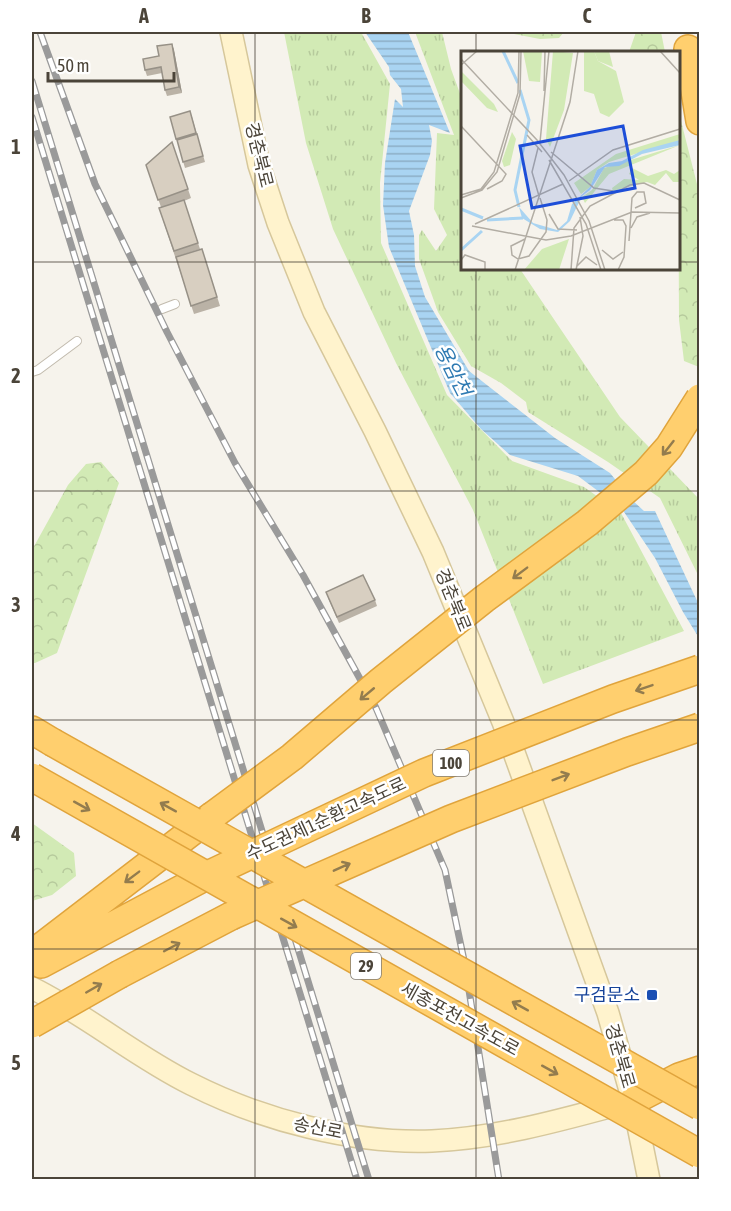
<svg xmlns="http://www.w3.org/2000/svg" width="731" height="1211" viewBox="0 0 731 1211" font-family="'Asap Condensed','Noto Sans KR',sans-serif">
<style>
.grass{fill:url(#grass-tufts)}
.forest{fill:url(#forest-crowns)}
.water{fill:url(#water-rules)}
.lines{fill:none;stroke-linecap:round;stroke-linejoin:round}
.lane-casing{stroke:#c2bbae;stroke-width:10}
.secondary-casing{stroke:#d6c79b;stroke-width:24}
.highway-casing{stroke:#e0a43c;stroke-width:30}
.lane{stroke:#fff;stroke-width:8}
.secondary{stroke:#fff3cd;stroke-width:21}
.highway{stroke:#ffcf6e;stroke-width:27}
.rail-casing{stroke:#9a9a9a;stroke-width:7}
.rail{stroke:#fff;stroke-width:4.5;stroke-dasharray:14;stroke-linecap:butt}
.highway-bridge-casing{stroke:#e0a43c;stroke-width:30;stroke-linecap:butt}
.highway-bridge{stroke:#ffcf6e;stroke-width:27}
.wall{fill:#bab2a6}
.shaded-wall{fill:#979187}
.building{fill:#d8cfc1;stroke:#979187;stroke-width:1.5}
.oneway{stroke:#937c4e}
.grid{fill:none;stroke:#4b4439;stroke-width:1.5;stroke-opacity:0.55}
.transit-dot{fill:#1a4fb4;stroke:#fff;stroke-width:2}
.labels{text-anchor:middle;stroke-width:5;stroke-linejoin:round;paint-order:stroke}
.shield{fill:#fff;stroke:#817c74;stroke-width:1.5}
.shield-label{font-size:16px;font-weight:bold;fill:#4b4439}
.street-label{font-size:18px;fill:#4b4439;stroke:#fff}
.transit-label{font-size:18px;fill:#164399;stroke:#fff;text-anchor:end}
.water-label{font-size:20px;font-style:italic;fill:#2e7ab2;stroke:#fff}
.inset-river{fill:none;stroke:#a9d4f2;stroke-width:3}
.inset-road{fill:none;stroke:#b2ada4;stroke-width:1.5}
.view{fill:#1d4ed8;fill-opacity:0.15;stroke:#1d4ed8;stroke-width:3}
.inset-edge{fill:none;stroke:#4b4439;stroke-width:3}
.neatline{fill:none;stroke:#4b4439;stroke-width:2}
.grid-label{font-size:20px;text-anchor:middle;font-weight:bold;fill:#4b4439}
</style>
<defs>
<pattern id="grass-tufts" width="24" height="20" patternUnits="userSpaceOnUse" patternTransform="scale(1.5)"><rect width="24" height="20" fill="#d2eab5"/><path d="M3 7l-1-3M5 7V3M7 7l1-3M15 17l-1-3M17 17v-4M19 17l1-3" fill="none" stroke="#b6ca9c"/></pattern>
<pattern id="forest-crowns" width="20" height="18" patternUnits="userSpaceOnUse" patternTransform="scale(1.5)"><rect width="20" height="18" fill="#d2eab5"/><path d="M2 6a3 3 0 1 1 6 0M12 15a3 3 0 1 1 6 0" fill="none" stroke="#b6ca9c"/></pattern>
<pattern id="water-rules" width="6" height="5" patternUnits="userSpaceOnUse" patternTransform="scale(1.5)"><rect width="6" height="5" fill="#a9d4f2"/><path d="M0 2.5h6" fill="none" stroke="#8caec5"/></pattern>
</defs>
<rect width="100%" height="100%" fill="#f6f3ec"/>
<path class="grass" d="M284,32H361L390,84L380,183L381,243L447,395L512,461L584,487L621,513L684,631L543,684L473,510L396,363L333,229L306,143Z
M415,32H442L451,69L462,99V268L520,269L620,417L699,499V577L660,498L608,462L528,412L526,402L501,383L471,366L438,312L419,259V235L422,230L436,251L447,235L434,209L437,133L454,135Z"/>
<path class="forest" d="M513,32H564L559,38L540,39L514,34Z
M636,32H661L665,52H629Z
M678,109L699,192V367L684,361L679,320Z
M101,462L119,483L57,653L35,663H32V550L68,485L86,464Z
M32,823L74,853L76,876L52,895L32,901Z"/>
<path class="water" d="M365,32H408L450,133L429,125L432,141L430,155L409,211L414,235L415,266L425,297L469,371L555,438L610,473L632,500L644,511H655L699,605V638L683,612L655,558L622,509L578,476L510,455L481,429L450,393L389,247L383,205L385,163L395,99L403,107L401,89L390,75L389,67Z"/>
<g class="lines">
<g class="lane-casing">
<path id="lane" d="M162,309L175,304
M32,372L38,370L77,341"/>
</g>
<g class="secondary-casing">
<path id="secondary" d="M231,32L259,165L278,223L314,312L375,431L433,552L503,722L608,1013L633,1101L649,1180
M32,988C87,1015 136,1057 191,1084C262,1120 353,1144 432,1141C498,1138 561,1120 624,1103"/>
</g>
<g class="highway-casing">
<path id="highway" d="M688,49L700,121
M32,730L52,742
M32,954L212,816
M41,964L210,874
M120,974L231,916
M633,1101L679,1077L700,1070"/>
</g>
<use href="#lane" class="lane"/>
<use href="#secondary" class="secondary"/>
<use href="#highway" class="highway"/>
<g class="rail-casing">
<path id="rail" d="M40,32L95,184L167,332L235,463L303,575L376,708L445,870L465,965L499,1180
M32,81L369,1180
M32,117L357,1180"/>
</g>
<use href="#rail" class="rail"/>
<g class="highway-bridge-casing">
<path id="highway-bridge" d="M52,742L700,1106
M32,777L700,1154
M212,816L292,757L381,681L484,599L587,523L646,473L669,447L700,398
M210,874L424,773L613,699L700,669
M231,916L451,819L627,752L700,727
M32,1024L120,974"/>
</g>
<use href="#highway-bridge" class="highway-bridge"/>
</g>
<path class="wall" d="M172,44L174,50L182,93L167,96L165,90L162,73L147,76L145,70Z
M170,117H192L205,162L185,168Z
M172,142L191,198L184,201L200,249L179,256L205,258L220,306L194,314L159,208L161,207L146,165Z
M328,598L375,600L377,606L339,623Z"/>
<path class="shaded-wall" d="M172,44L174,50L182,93L179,87Z"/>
<path class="building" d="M172,44L179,87L165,90L161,67L145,70L143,59L159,56L157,46Z
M190,111L196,133L176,139L170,117Z
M197,134L203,156L183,162L177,140Z
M172,142L188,189L158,200L146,165Z
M184,200L198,243L174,251L159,208Z
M202,249L217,297L191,306L176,257Z
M363,575L375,600L337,617L326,592Z"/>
<defs><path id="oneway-shaft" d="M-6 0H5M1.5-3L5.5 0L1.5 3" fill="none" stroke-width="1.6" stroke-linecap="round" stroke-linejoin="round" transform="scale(1.5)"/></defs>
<g class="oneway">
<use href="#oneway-shaft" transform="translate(668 448) rotate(128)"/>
<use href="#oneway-shaft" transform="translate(520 573) rotate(143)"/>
<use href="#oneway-shaft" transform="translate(644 688) rotate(161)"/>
<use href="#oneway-shaft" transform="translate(367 694) rotate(140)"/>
<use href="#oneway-shaft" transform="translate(561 777) rotate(-21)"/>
<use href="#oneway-shaft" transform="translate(82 806) rotate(29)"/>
<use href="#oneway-shaft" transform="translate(168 807) rotate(-151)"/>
<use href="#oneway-shaft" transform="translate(342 867) rotate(-24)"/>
<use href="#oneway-shaft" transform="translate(132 877) rotate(143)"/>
<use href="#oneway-shaft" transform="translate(289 923) rotate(29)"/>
<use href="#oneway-shaft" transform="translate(172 947) rotate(-28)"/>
<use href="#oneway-shaft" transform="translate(94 988) rotate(-30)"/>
<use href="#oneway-shaft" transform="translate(520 1006) rotate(-151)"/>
<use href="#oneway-shaft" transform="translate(550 1070) rotate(29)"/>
</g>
<path class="grid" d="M255,32V1180M476,32V52M32,262H462M678,262H700M476,268V1180M32,491H700M32,720H700M32,949H700"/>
<rect class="transit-dot" x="646" y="989" width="12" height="12" rx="3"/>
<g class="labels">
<g class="shield">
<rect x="433" y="750" width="36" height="26" rx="4.5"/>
<rect x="351" y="953" width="30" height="26" rx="4.5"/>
</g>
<g class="shield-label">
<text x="451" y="769">100</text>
<text x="366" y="972">29</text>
</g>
<g class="street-label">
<text transform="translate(259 155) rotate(76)" y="6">경춘북로</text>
<text transform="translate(453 600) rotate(68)" y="6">경춘북로</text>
<text transform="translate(326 819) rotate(-25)" y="6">수도권제1순환고속도로</text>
<text transform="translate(460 1019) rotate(29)" y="6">세종포천고속도로</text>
<text transform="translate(620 1056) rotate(74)" y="6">경춘북로</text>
<text transform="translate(318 1128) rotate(11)" y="6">송산로</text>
</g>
<g class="transit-label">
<text x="640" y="1001">구검문소</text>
</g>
<g class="water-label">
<text transform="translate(453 370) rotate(63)" y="7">용암천</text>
</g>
</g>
<g transform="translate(461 51)">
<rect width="219" height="219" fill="#f6f3ec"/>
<path d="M219,83L217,90L148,111L136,119L129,136L120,143L113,132L155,103ZM219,94L148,123L124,152L121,146L131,139L143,117Z" fill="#d2eab5"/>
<path d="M92,0L112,2L103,59L89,96L85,88ZM123,0H133L137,10L155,20L163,51L148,66L139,62L133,43L123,40ZM0,20L33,53L37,61L26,57L0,30ZM171,117L187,125L205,119L213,123L219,119V131H212L205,122L194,134L186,131L152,140L151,137L163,128L178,129L168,123ZM108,188L98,219H63L81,198Z" fill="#d2eab5"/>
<path d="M133,0H148L152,16L137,10Z" fill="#d2eab5"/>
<path d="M51,81L55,88L49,114L43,116L41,110Z" fill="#d2eab5"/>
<path d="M62,0H81L79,31L68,30Z" fill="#d2eab5"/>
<path d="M219,89V94L181,103L158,115L144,116L129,139L121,145L109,170L97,181L79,178L61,167L58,156L72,172L96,179L106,170L111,153L129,136L136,119L148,112L161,110L182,99Z" fill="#a9d4f2"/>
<path class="inset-river" d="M42,0L57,32M58,156L54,139L68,69L59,39M0,158L22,167M26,169L62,167M0,199L21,180"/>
<path class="inset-road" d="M199,0L219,22M0,8L76,89L103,124L128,170L144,219M0,14L16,0M83,40L84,0M0,75L45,123L41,130L26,138M66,84L81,101M79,91L88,0M77,97L71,121L78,145M90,101L133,137L152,140M88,109L125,173L140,219M108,130L152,99L219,78M0,144L20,138L33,121L57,42L58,0M0,147L21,139L36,121L59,43L60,0M88,163L97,178L116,179M153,169H162L165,175L163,206L157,219M14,173L102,133M11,175L85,189L110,185L171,161L219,162M170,177L176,166L189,162M64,188L50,195L51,204L57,208L68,205L85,181L86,169L79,147M168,190L171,147L176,141H183L185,152L174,157M141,199L152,208L162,201M0,209L4,204L24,211V219M116,215L125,206L136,214M54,219L109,51L117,0M110,219L113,177L129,155L169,134L183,132L219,149M115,219L122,185L119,166"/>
<path class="view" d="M162,75L174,137L71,157L59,95Z"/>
<rect width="219" height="219" class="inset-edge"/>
</g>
<rect width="731" height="1211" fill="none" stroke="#ffffff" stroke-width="66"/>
<path d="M48 72v9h126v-9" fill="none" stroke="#4b4439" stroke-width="3"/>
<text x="57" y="72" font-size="18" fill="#4b4439" stroke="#ffffff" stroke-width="4.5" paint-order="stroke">50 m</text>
<rect x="33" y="33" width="665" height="1145" class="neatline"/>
<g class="grid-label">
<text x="144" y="23">A</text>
<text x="366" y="23">B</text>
<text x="587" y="23">C</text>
<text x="16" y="154">1</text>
<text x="16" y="383">2</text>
<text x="16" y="612">3</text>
<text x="16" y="841">4</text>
<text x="16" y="1070">5</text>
</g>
</svg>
